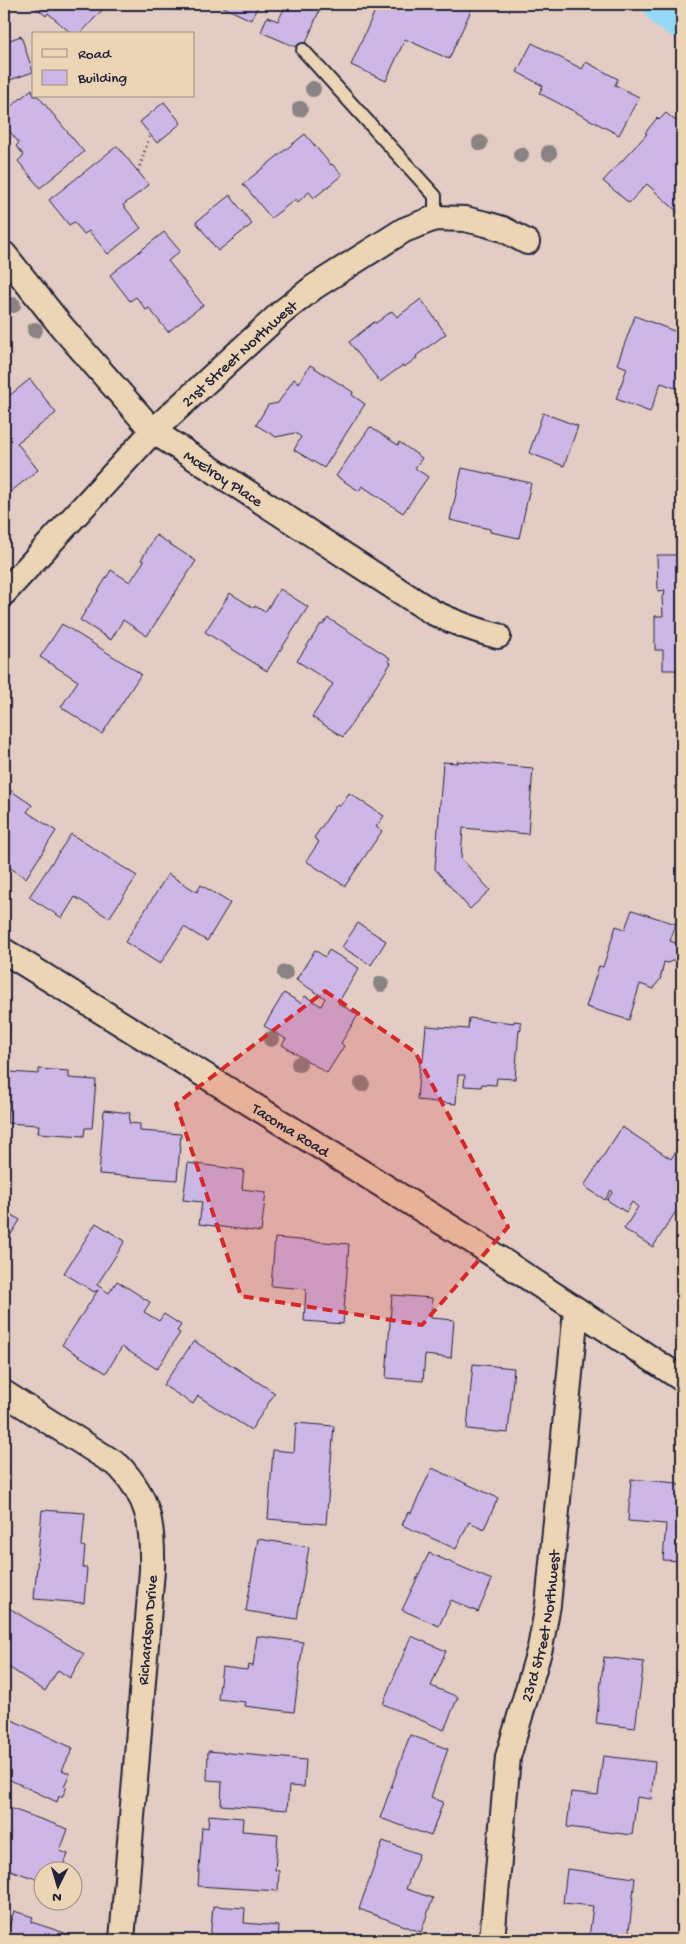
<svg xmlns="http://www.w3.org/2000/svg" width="686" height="1944" viewBox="0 0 686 1944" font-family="'Gochi Hand',sans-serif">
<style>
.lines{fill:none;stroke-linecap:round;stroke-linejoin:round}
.river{stroke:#94d9f6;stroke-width:51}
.building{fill:#cdb7e6;stroke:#22223b}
.lane-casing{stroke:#22223b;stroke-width:16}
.street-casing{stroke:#22223b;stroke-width:28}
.path{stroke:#22223b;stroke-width:3;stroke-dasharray:1 4;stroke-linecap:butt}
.lane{stroke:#ebd5b4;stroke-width:12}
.street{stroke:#ebd5b4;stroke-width:24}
.tree{fill:#898383}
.marked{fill:#d62828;fill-opacity:0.2;stroke:#d62828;stroke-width:4;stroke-dasharray:10 6;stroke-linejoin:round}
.labels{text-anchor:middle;stroke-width:4.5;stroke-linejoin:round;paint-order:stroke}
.street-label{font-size:16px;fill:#22223b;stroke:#ebd5b4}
</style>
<rect width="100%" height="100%" fill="#e2ccc3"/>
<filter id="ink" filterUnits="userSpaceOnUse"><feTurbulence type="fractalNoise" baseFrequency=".02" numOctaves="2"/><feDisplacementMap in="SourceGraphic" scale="10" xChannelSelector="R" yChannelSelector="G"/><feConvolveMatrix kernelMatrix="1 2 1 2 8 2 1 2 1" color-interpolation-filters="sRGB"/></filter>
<g filter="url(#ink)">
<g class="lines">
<path class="river" d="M669,4L682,13"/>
</g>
<path class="building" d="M32,4H101L105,7L80,34H72L48,13L46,16Z
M217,4H259L251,20Z
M284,4H322L303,50L261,32L267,17L278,21L286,5Z
M378,4H461L472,8L449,59L405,39L386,81L351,65Z
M21,36L33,72L7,81L4,72V42Z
M532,43L582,69L586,62L618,79L615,85L639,97L619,135L539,93L543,86L517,72Z
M32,89L34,96H38L84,152L40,188L18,161L24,155L16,146L19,143L4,124V112Z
M164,102L181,123L157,143L140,122Z
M666,113L682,126V216L647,184L629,203L603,181L647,134L645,133L657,118L659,120Z
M305,134L331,165L332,164L342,175L314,198L309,192L298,202L296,199L271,218L243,184Z
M117,146L149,185L123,205L141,228L108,254L89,231L84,234L74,222L69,225L49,200Z
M230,195L252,224L218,251L196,222Z
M164,232L180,251L168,261L203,305L168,332L149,308L146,310L136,297L130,301L110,275Z
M421,299L446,334L416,356L417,358L404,367L403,365L380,382L349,342L374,322L376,323L392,311L397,317Z
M635,316L682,334L681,390L661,383L650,412L616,399L627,368L617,364Z
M310,365L353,392L352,395L365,404L324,468L294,450L301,437L295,433L276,437L256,425L268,405L278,403L294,379L299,383Z
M30,379L56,413L17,443L38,470L9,493L4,486V400Z
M543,413L578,426L564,466L529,453Z
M370,427L398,445L399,442L422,458L415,468L428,477L403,513L362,486L359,491L336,476Z
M462,468L531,483L519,538L490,532V529L450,520Z
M156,535L196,561L147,636L123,620L111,640L80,620L111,570L130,582L144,561L141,560Z
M657,555H682V670H663V650H655V616H663L662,596H664L665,590L658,591Z
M280,589L308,607L267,671L205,632L230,593L254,608L255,606L265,612Z
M328,618L390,658L388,661L391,663L343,737L312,717L333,684L297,661L321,624L323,625Z
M62,624L141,674L102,734L61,707L78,681L40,657Z
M457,761L533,768L528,834L463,828L461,858L490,890L470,909L435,869L443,762L458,763Z
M4,786L32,805L27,812L56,831L26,878L4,864Z
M349,793L384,816L376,827L382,831L345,886L306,861L319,842L314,838L337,804L340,806Z
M71,834L137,876L109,918L75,897L62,918L29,897Z
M168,874L197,892L201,885L230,903L207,941L184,927L160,964L125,942Z
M632,910L676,924L670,941L676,943L678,949L675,959L668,963L664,962L660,980L657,983L654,989L640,984L629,1020L586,1007L599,966L603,967L616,926L625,929Z
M358,923L386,941L371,965L342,947Z
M315,950L325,957L329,950L359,968L338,1003L358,1015L341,1043L344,1046L327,1073L282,1045L286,1039L264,1026L284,993L301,1003L305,996L321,1006L325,998L296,980Z
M469,1018L514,1023V1021L521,1022V1030L519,1029L515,1079L497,1078L496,1085L482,1084L481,1087L464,1086L465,1075H458L456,1104L417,1100L420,1060H423L426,1026L468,1029Z
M4,1024L10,1025L6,1074H4Z
M39,1069L69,1071V1078L96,1080L92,1128H85L84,1136L38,1133L39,1125L7,1123L10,1072L39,1074Z
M104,1110L130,1113L129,1123L140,1124V1131L181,1134L177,1180L99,1174Z
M622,1127L671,1159L681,1143L682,1144V1202L653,1247L624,1229L638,1207L632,1202L626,1212L607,1200L613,1192L611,1190L605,1200L584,1186Z
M188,1163L244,1170L242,1189L266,1192L261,1232L199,1224L202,1202L183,1200Z
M4,1210L20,1220L4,1246Z
M96,1223L125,1241L97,1285L109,1293L117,1281L150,1302L144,1312L159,1321L164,1314L181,1325L177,1331L180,1333L157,1369L122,1347L106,1373L62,1345L98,1290L94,1292L64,1273Z
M275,1238L349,1244L343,1324L304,1321L306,1289L271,1286Z
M392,1295L432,1298L431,1318L454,1320L451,1358L425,1355L423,1381L386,1378Z
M194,1341L275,1393L251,1430L198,1396L193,1404L163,1385Z
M473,1364L514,1368L508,1433L467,1429Z
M296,1423L334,1426L326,1524L268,1519L273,1450L294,1452Z
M432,1468L498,1498L484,1529L469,1522L456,1549L402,1525L408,1512L411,1513Z
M4,1471H9L5,1523H4Z
M631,1479L677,1483V1485L682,1486V1561L663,1560L666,1524L628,1521Z
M42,1510L85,1513L82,1546L85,1547L83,1568H87L84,1603L34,1599Z
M258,1539L309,1547L297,1619L246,1611Z
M429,1553L492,1580L478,1612L451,1600L439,1626L402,1610Z
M4,1605L84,1654L70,1678L58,1670L45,1691L4,1664Z
M257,1636L303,1642L294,1712L244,1706L245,1702L218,1699L222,1667L247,1670L248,1665L253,1666Z
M411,1636L446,1651L431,1686L458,1697L444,1730L383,1704Z
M604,1657L644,1662L635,1728L596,1723Z
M12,1720L73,1748L62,1770L70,1774L64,1786L67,1787L62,1797L59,1796L57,1802L4,1777V1738Z
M410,1735L448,1749L431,1797L443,1802L431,1836L380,1818Z
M208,1751L306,1760L304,1787L289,1786L287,1810L221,1805L222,1781L207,1780Z
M603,1756L655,1762L651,1799L637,1797L632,1835L567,1827L571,1792L598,1795Z
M4,1806L68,1829L60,1851L68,1854L63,1867L66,1868L65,1872H42V1881L4,1868Z
M209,1815L243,1818L242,1831L278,1834L275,1870L279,1871L278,1891L198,1886L202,1827L208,1828Z
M383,1841L419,1854L406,1889L433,1898L421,1932L359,1909Z
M567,1869L635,1878L628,1940L589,1938L593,1906L563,1903Z
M213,1906L245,1908L244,1923L279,1926L278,1940H210Z
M14,1911L33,1917L31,1922L68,1934L66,1940H5Z"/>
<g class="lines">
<g class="lane-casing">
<path id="lane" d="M303,50L435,196V218"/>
</g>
<g class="street-casing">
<g id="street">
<path id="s1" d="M4,254L62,327L153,431L432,612C453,622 474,630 498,636"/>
<path id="s2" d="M4,593L153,431L281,313L314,287L404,230L435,218L465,219L486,224L503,229L527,242"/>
<path id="s3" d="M4,951L471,1240L682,1379"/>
<path d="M4,1393L119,1466C150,1499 153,1526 152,1570L122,1940"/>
<path id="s4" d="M492,1940L508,1757L540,1648L548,1605L576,1310"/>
</g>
</g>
<path class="path" d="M138,171L150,135"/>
<use href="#lane" class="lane"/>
<use href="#street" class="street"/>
</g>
<g class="tree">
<circle cx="313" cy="89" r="8"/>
<circle cx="300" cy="109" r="8"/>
<circle cx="480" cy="143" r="8"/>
<circle cx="549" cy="153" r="8"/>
<circle cx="521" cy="155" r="8"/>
<circle cx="13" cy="305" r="8"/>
<circle cx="35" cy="330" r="8"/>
<circle cx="285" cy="973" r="8"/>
<circle cx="381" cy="984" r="8"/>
<circle cx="271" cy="1039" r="8"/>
<circle cx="299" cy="1064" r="8"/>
<circle cx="362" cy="1084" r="8"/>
</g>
</g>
<path class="marked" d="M325,991L415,1052L508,1227L422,1325L241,1296L176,1104Z"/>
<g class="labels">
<g class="street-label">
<text dy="6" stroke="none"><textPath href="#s2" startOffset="336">21st Street Northwest</textPath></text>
<text dy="6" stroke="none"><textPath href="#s1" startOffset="316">McElroy Place</textPath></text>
<text dy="6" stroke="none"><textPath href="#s3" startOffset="338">Tacoma Road</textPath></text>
<text dy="6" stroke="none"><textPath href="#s4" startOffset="319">23rd Street Northwest</textPath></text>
<text transform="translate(146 1630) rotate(-85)" y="6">Richardson Drive</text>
</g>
</g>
<rect width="686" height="1944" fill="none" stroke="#ebd5b4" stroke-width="20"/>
<rect x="10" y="10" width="666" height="1924" fill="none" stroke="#22223b" stroke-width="2" filter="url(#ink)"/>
<rect x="32" y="32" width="162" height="65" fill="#ebd5b4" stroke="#9b8d84"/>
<rect x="42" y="49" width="25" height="8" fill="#ebd5b4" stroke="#9b8d84"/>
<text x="78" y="58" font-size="15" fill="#22223b">Road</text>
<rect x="42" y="70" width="25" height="15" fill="#cdb7e6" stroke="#9b8d84"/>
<text x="78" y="82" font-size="15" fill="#22223b">Building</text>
<g transform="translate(58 1886) rotate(185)"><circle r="24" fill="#ebd5b4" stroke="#9b8d84"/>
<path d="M0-4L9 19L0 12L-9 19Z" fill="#22223b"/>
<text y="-8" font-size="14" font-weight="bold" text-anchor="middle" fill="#22223b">N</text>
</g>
</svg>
